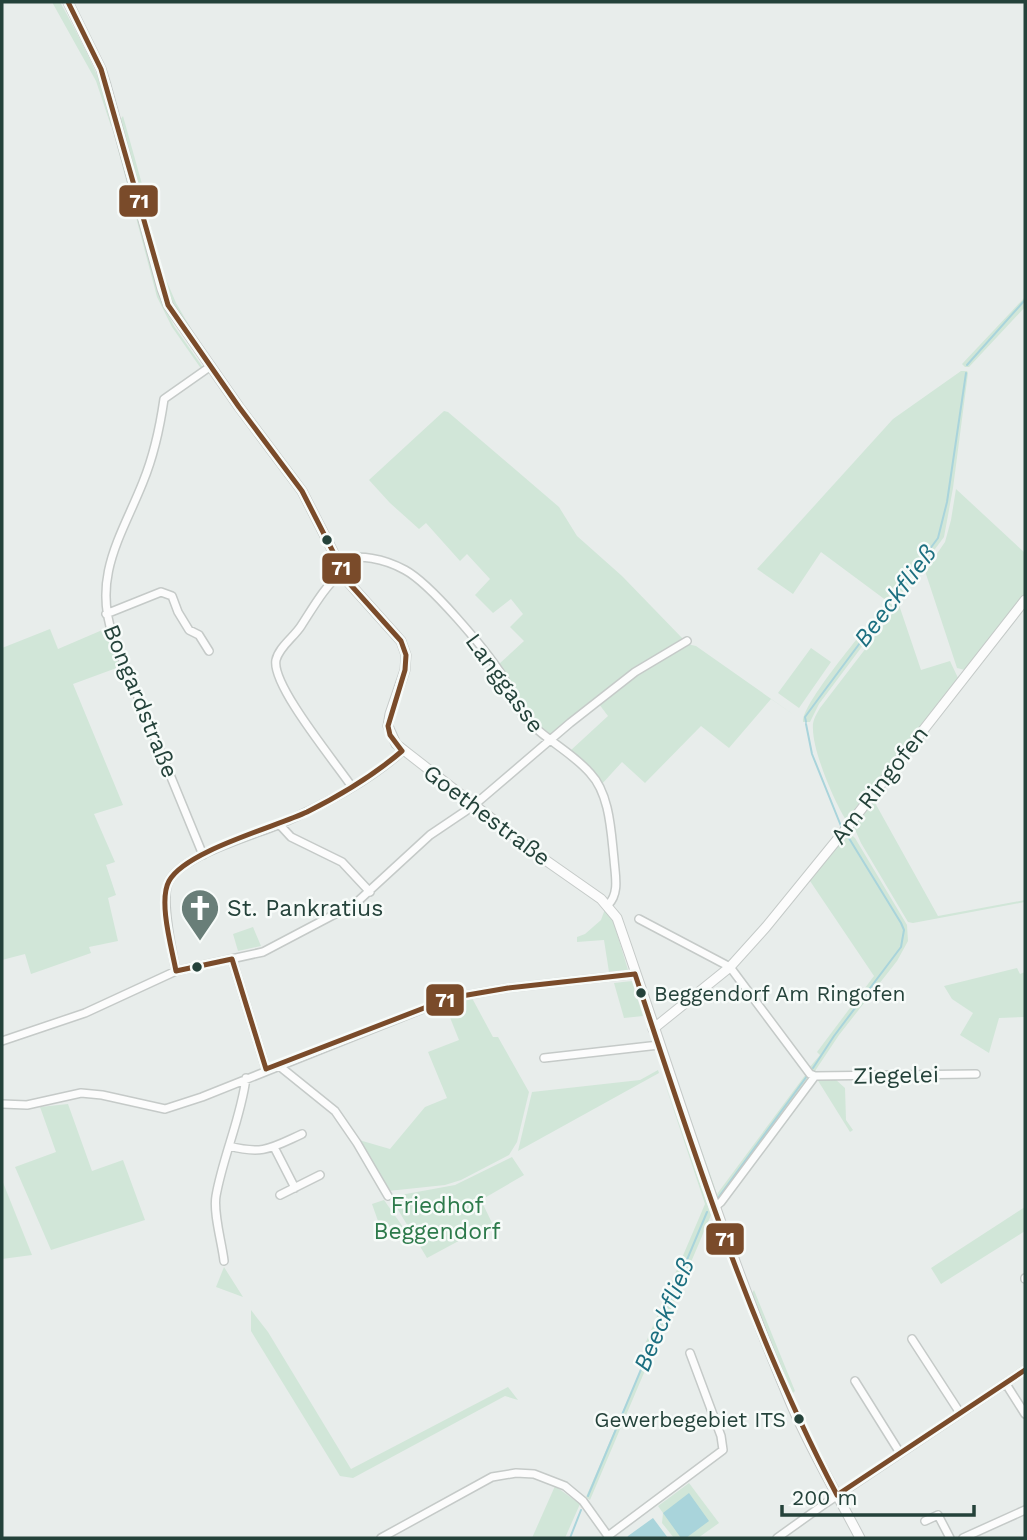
<svg xmlns="http://www.w3.org/2000/svg" width="1027" height="1540" viewBox="0 0 1027 1540" font-family="'Work Sans',sans-serif">
<style>
.green{fill:#d1e6d8}
.water{fill:#a9d4db}
.lines{fill:none;stroke-linecap:round;stroke-linejoin:round}
.stream{stroke:#a9d4db;stroke-width:2}
.minor-casing{stroke:#c5cac8;stroke-width:10}
.tertiary-casing{stroke:#c5cac8;stroke-width:11}
.minor{stroke:#fcfcfc;stroke-width:7}
.tertiary{stroke:#fcfcfc;stroke-width:9}
.bus-1-casing{stroke:#f7fbf9;stroke-width:10}
.bus-1{stroke:#7a4b2a;stroke-width:5}
.bus-dot{fill:#24423a;stroke:#f7fbf9;stroke-width:2.5}
.labels{text-anchor:middle;stroke-width:5;stroke-linejoin:round;paint-order:stroke}
.bus-label{font-size:21px;fill:#24423a;stroke:#f7fbf9;text-anchor:start}
.street-label{font-size:23px;fill:#24423a;stroke:#f7fbf9}
.poi-label{font-size:23px;fill:#24423a;stroke:#f7fbf9;text-anchor:start}
.park-label{font-size:23px;fill:#2d7a4b;stroke:#f7fbf9}
.water-label{font-size:24px;font-style:italic;fill:#1c6f80;stroke:#f7fbf9}
.line-badge{stroke:#f7fbf9;stroke-width:2.5}
.badge-label{font-size:19px;text-anchor:middle;font-weight:bold;fill:#fff}
</style>
<rect width="100%" height="100%" fill="#e8edeb"/>
<path class="green" d="M52,2H60C73,25 116,104 111,126L96,81Z
M123,116L145,195V205L162,270L176,303L196,337L224,377L217,372L172,304L120,120Z
M114,134L161,300L174,326L202,366V370L172,327L157,297Z
M1025,297V307L969,367H965L962,364Z
M961,371H967L968,373L953,488L944,537L819,704L810,722H803C802,702 872,622 887,601L821,552L793,594L757,569L893,419Z
M444,411L448,412L559,507L577,536L622,576L684,640L550,735L529,717L499,664L524,641L510,627L523,614L511,599L493,613L475,595L490,579L467,554L460,561L426,523L419,529L390,503L369,480Z
M956,489L1025,553V595L965,670L957,668L925,571L945,542L951,520Z
M1025,604V607L976,666L874,801L938,916L1025,900V902L913,923L908,922L861,843L853,825Z
M899,605L921,670L950,661L958,678L846,820C834,801 813,752 813,729C812,721 816,715 820,708Z
M107,628L122,666L73,684L123,805L94,814L115,862L106,865L116,895L108,898L118,941L89,947L91,953L31,974L25,954L2,960V648L50,629L58,649Z
M687,644L696,646L797,717L771,699L729,748L701,726L645,783L622,762L601,785L593,771L570,751L608,716L599,704L624,682Z
M811,648L831,662L799,708L778,693Z
M847,831L855,838L907,925L908,941L897,961L839,1035L815,1071L812,1072L809,1068L820,1055L817,1052L874,976L810,881L765,934Z
M605,909L613,920L628,970L609,972L604,940L577,942V937L585,934L601,920Z
M253,927L261,946L238,951L233,934Z
M1017,968L1020,974L1025,972V1017L999,1018L989,1053L960,1035L973,1013L952,999L944,986Z
M632,981L643,1016L624,1018L614,983Z
M472,998L493,1037H498L529,1092L517,1142L509,1155L461,1180L445,1185L388,1191L359,1140L390,1149L425,1107L447,1098L428,1052L459,1040L445,1005Z
M673,1068L717,1194L806,1074L809,1077L718,1201L671,1069Z
M658,1070L659,1073L518,1151L532,1092L640,1080Z
M662,1075L711,1215L590,1500L586,1497L643,1364L646,1355L643,1349L705,1204Z
M817,1079H835L845,1088L846,1120L853,1130L850,1132Z
M68,1104L92,1171L123,1160L145,1220L51,1250L15,1167L56,1152L40,1107Z
M512,1157L524,1175L481,1200L492,1223L427,1258L394,1203L395,1196L455,1185Z
M2,1180L32,1255L2,1259Z
M384,1200L403,1227L384,1238L372,1204Z
M1025,1207V1231L941,1284L931,1268Z
M224,1267L243,1297L216,1287Z
M754,1290L795,1391L792,1394L752,1293Z
M251,1310L268,1332L351,1469L508,1387L518,1400L505,1396L353,1478L340,1476L251,1331Z
M689,1483L719,1523L698,1538H674L662,1523L663,1513L658,1506Z
M555,1486L580,1504L565,1538H532Z"/>
<path class="water" d="M689,1493L709,1521L686,1538H681L663,1513Z
M653,1518L668,1538H627L628,1536Z"/>
<g class="lines">
<path class="stream" d="M967,365L1025,300
M806,722L805,717L816,702L938,538L947,502L966,373
M806,724L812,754L841,826
M813,1068L834,1036L901,947L904,930L901,923L847,835
M718,1198L807,1076
M588,1496L707,1212
M570,1538L581,1510"/>
<g class="minor-casing">
<path id="minor" d="M338,561C359,553 385,559 405,570C431,584 485,649 502,675C509,686 512,699 519,709C539,738 568,748 590,773C610,794 611,832 614,859C615,875 620,893 608,905
M343,571C325,586 314,606 301,626C294,637 279,647 276,660C271,685 336,763 352,787
M106,614L161,592L172,596L178,612L189,630L199,635L209,651
M279,824L291,837L342,862L370,892
M203,855L113,636C92,576 122,535 143,482C154,455 160,427 164,399L211,366
M639,919L730,967L810,1074L815,1076
M232,959L266,1069
M176,971C172,951 160,897 169,881C183,855 251,836 278,825C319,807 370,781 402,751
M2,1041L85,1013L176,971L263,952L356,903L430,835L473,806L570,723L635,672L687,641
M544,1058L659,1045
M278,1065L335,1111L357,1143L388,1196
M815,1076L976,1074
M2,1104L27,1105L81,1093L102,1095L165,1109L202,1097L450,998L508,988L635,974
M229,1146C263,1155 271,1148 302,1134
M274,1147L295,1188
M280,1195L320,1175
M715,1207L721,1202L815,1076
M224,1261C222,1243 213,1213 216,1196C223,1156 241,1118 246,1078
M1025,1278V1279
M912,1339L960,1413
M855,1381L900,1453
M1006,1384L1025,1414
M925,1521L938,1515L950,1538
M381,1538L492,1477L516,1473L534,1474L565,1486L583,1501L608,1536
M608,1538V1536L723,1450L721,1436L690,1353
M777,1538L826,1503L1025,1370
M963,1538L1025,1510"/>
</g>
<g class="tertiary-casing">
<path id="tertiary" d="M68,2L101,69L106,85L162,289L168,305L239,407L302,491L349,583L401,641L406,655L405,670L390,714L388,726L396,744L541,857L601,899L617,918C674,1081 724,1247 792,1406C812,1452 837,1494 860,1538
M653,1029L730,967L766,927L849,825L1025,600"/>
</g>
<use href="#minor" class="minor"/>
<use href="#tertiary" class="tertiary"/>
<g class="bus-1-casing">
<path id="bus-1" d="M68,2L101,69L168,305L239,407L302,491L349,583L401,641L406,655L405,670L388,726L390,735L402,751
M232,959L266,1069
M176,971C172,949 158,901 169,881C185,851 275,827 307,812C341,795 373,776 402,751
M176,971L232,959
M635,974C693,1150 750,1331 837,1495
M266,1069L450,998L508,988L635,974
M837,1495L1025,1370"/>
</g>
<use href="#bus-1" class="bus-1"/>
</g>
<defs>
<g id="church-pin" transform="scale(2.0125)"><path d="M0 17L-7.5 6A9.5 9.5 0 1 1 7.5 6Z" fill="#697e78" stroke="#f7fbf9"/><path d="M-1.2-6h2.4v3.5h3.3v2.4h-3.3V6h-2.4V-.1h-3.3v-2.4h3.3Z" fill="#fff"/></g>
</defs>
<g fill-rule="evenodd">
<use href="#church-pin" x="200" y="908"/>
</g>
<g class="bus-dot">
<circle cx="327" cy="540" r="6"/>
<circle cx="197" cy="967" r="6"/>
<circle cx="641" cy="993" r="6"/>
<circle cx="799" cy="1419" r="6"/>
</g>
<g class="labels">
<g class="bus-label">
<text x="654" y="1001">Beggendorf Am Ringofen</text>
<text x="786" y="1427" text-anchor="end">Gewerbegebiet ITS</text>
</g>
<g class="street-label">
<text transform="translate(505 683) rotate(54)" y="8">Langgasse</text>
<text transform="translate(141 701) rotate(68)" y="8">Bongardstraße</text>
<text transform="translate(879 785) rotate(-52)" y="8">Am Ringofen</text>
<text transform="translate(487 815) rotate(37)" y="8">Goethestraße</text>
<text transform="translate(896 1075) rotate(-1)" y="8">Ziegelei</text>
</g>
<g class="poi-label">
<text x="227" y="916">St. Pankratius</text>
</g>
<g class="park-label">
<text x="437" y="1213">Friedhof<tspan x="437" dy="26">Beggendorf</tspan></text>
</g>
<g class="water-label">
<text transform="translate(895 596) rotate(-53)" y="8">Beeckfließ</text>
<text transform="translate(664 1315) rotate(-67)" y="8">Beeckfließ</text>
</g>
</g>
<g class="line-badge">
<rect x="118" y="184" width="41" height="34" rx="7" fill="#7a4b2a"/>
<rect x="321" y="552" width="41" height="33" rx="7" fill="#7a4b2a"/>
<rect x="425" y="983" width="40" height="34" rx="7" fill="#7a4b2a"/>
<rect x="705" y="1222" width="40" height="34" rx="7" fill="#7a4b2a"/>
</g>
<g class="badge-label">
<text x="139" y="208">71</text>
<text x="341" y="575">71</text>
<text x="445" y="1007">71</text>
<text x="725" y="1246">71</text>
</g>
<rect width="1027" height="1540" fill="none" stroke="#24423a" stroke-width="7"/>
<path d="M782 1505v10h192v-10" fill="none" stroke="#24423a" stroke-width="3.5"/>
<text x="792" y="1505" font-size="21" fill="#24423a" stroke="#f7fbf9" stroke-width="5" paint-order="stroke">200 m</text>
</svg>
